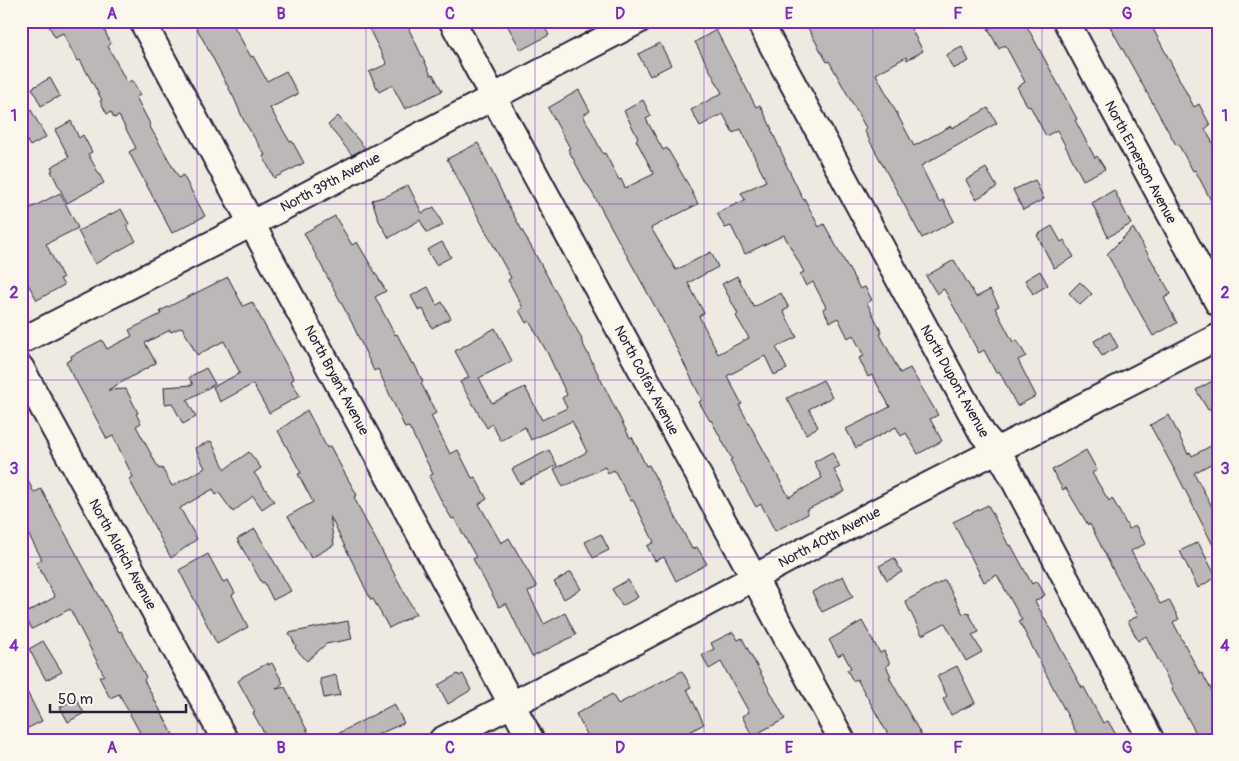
<svg xmlns="http://www.w3.org/2000/svg" width="1239" height="761" viewBox="0 0 1239 761" font-family="Pangolin,sans-serif">
<style>
.building{fill:#bcb8b8;stroke:#22223b}
.lines{fill:none;stroke-linecap:round;stroke-linejoin:round}
.minor-casing{stroke:#22223b;stroke-width:29}
.minor{stroke:#fbf7ec;stroke-width:25}
.grid{fill:none;stroke:#7b2cbf;stroke-width:1;stroke-opacity:0.55}
.labels{text-anchor:middle;stroke-width:4;stroke-linejoin:round;paint-order:stroke}
.street-label{font-size:14px;fill:#22223b;stroke:#fbf7ec}
.neatline{fill:none;stroke:#7b2cbf;stroke-width:2}
.grid-label{font-size:16px;text-anchor:middle;font-weight:bold;fill:#7b2cbf}
</style>
<rect width="100%" height="100%" fill="#eeeae2"/>
<filter id="ink" filterUnits="userSpaceOnUse"><feTurbulence type="fractalNoise" baseFrequency=".02" numOctaves="2"/><feDisplacementMap in="SourceGraphic" scale="10" xChannelSelector="R" yChannelSelector="G"/><feConvolveMatrix kernelMatrix="1 2 1 2 8 2 1 2 1" color-interpolation-filters="sRGB"/></filter>
<g filter="url(#ink)">
<path class="building" d="M46,21H100L111,44L108,46L127,83L132,80L140,95L136,97L150,124L149,125L179,178L183,175L205,216L172,233L129,152L136,148L119,116L114,118L111,112L107,114L100,101L102,100L80,60L77,61L63,33L55,37Z
M193,21H231L251,57L253,56L267,81L286,71L298,94L270,108L290,142L292,141L304,163L274,178L263,156L265,155L244,121L234,98Z
M365,21H405L431,75L433,74L442,91L405,109L392,85L379,92L369,72L387,64Z
M505,21H541L549,35L521,50Z
M804,21H907L923,51L907,60L906,57L876,74L914,146L951,126L952,128L988,108L997,123L921,166L939,202L943,200L954,221L922,238L864,130L866,128L829,61L827,62Z
M1003,21H1024L1077,119L1075,120L1095,158L1097,156L1105,169L1083,180L1057,130L1046,136L1030,106L1028,107L1017,87L1025,82L1005,45L999,49L988,29Z
M1107,21H1149L1194,107L1199,104L1210,125L1205,129L1218,152V214L1195,170L1193,171L1178,144L1176,145Z
M716,30L756,107L760,105L772,129H771L785,160H784L803,199L804,198L819,227L824,224L860,289L865,287L872,300L867,303L882,333L880,334L900,373L910,368L938,415L930,419L942,441L918,454L906,433L901,436L896,427L856,448L846,429L890,407L872,375L868,377L859,358L864,356L853,335L848,338L838,318L830,322L823,309L826,307L813,282L806,286L800,274L804,272L784,235L745,254L731,226L725,228L717,213L745,200L741,193L766,181L741,129L733,133L723,114L700,126L691,110L722,93L695,42Z
M660,43L671,65L650,76L638,54Z
M962,47L969,61L953,69L946,55Z
M50,78L60,96L41,106L32,88Z
M579,90L590,111L583,115L603,154L605,153L619,180L621,179L625,188L654,174L636,140L638,138L624,111L643,100L651,116L646,119L663,150L667,148L689,186L698,204L651,228L676,270L711,252L718,267L688,283L704,313L699,316L718,354L749,338L736,316L738,314L722,284L737,276L754,307L781,293L789,308L783,311L797,337L776,347L787,369L774,375L765,356L727,376L742,404L739,405L789,497L822,478L814,462L832,452L840,467L834,470L845,491L806,510L808,514L775,531L761,504L756,507L730,460L732,459L711,420L710,421L699,402L702,400L663,321L588,185H587L568,149L570,148L548,108Z
M21,92L46,137L30,146L21,130Z
M338,116L365,148L352,155L328,125Z
M71,121L79,138L83,135L92,152L88,154L104,183L67,203L51,171L53,170L51,167L69,157L55,130Z
M478,143L507,203L582,339L581,340L630,438L632,437L646,466L649,465L692,549L697,547L707,564L676,581L664,557L655,561L647,546L654,542L633,500L631,501L614,470L608,473L605,467L563,487L554,469L587,452L572,421L531,440L525,427L501,441L492,424L487,428L460,382L469,377L455,351L495,328L512,361L479,378L492,403L525,387L542,420L567,408L562,398L567,395L547,352L529,321L526,323L519,310L523,308L508,280L511,278L447,159Z
M986,168L997,187L976,199L966,180Z
M1035,180L1044,199L1023,210L1013,190Z
M408,185L422,213L434,207L443,225L427,233L420,220L389,238L379,221L372,200L387,196Z
M1114,190L1131,224L1108,237L1092,203Z
M60,193L78,228L46,244L63,278L60,279L64,285L37,300L21,272V213Z
M121,209L129,224L126,225L136,241L95,264L78,231Z
M335,216L352,245L357,242L386,291L375,297L395,335L397,334L412,364L414,363L423,382L421,383L436,413L431,416L450,454L458,450L472,478L475,477L487,499L479,504L501,543L509,538L537,587L528,592L544,624L565,613L576,635L532,657L506,603L499,607L473,559L476,557L454,518L452,519L443,504L429,476L433,474L409,427L405,428L378,369L374,371L352,323L304,233Z
M1052,226L1061,242L1064,240L1074,257L1054,268L1037,235Z
M1133,228L1171,294L1164,298L1177,323L1153,336L1107,254Z
M442,242L451,257L436,265L427,250Z
M954,260L976,297L990,290L999,306L995,308L1013,342L1017,340L1026,356L1018,360L1036,396L1017,406L999,371L996,373L984,350L979,353L944,289L937,294L926,276Z
M1040,271L1048,285L1033,294L1025,280Z
M228,277L243,306L252,302L294,379L291,381L300,396L269,413L253,384L220,402L213,387L240,373L224,341L197,355L182,327L171,332L170,330L145,343L156,363L108,390L126,389L138,413L136,414L141,423L136,426L159,469L162,468L172,486L205,468L195,448L211,441L225,469L249,452L261,468L254,473L274,501L262,509L253,496L233,512L219,493L216,495L213,489L180,508L197,539L171,558L129,479L133,477L113,436L107,439L66,362L72,359L71,356L102,340L107,349L132,336L129,330L161,314L160,311Z
M1080,282L1092,294L1080,305L1069,293Z
M428,287L437,305L442,302L451,318L432,328L423,309L419,311L411,296Z
M1110,332L1118,347L1102,356L1094,341Z
M206,368L215,384L187,400L196,417L183,424L172,403L165,404L164,387L193,385L189,377Z
M1218,378V404L1208,410L1196,390Z
M823,380L832,397L809,409L818,427L806,434L787,398Z
M307,410L327,448L330,446L344,472L357,495L354,497L362,514L416,614L389,628L373,599L371,600L330,516L334,545L311,558L288,516L313,502L298,474L301,473L278,431Z
M1169,415L1188,454L1190,452L1192,456L1218,442V460L1194,473L1218,518V555L1180,480L1150,425Z
M549,450L557,465L520,484L512,469Z
M1086,450L1097,470L1092,473L1109,501L1112,498L1129,529L1136,526L1145,544L1131,551L1160,604L1169,600L1179,619L1173,622L1200,674L1202,673L1218,702V740H1200L1172,690L1173,689L1146,636L1138,641L1128,621L1138,616L1114,572L1090,524L1088,525L1066,488L1063,490L1052,470Z
M21,465L33,491L35,492L41,489L119,632L121,631L146,677L144,680L176,740H144L119,694L110,698L99,677L104,675L70,609L32,629L24,614L55,597L36,562L42,559L21,521Z
M988,505L1009,546L1011,545L1032,584L1037,581L1045,595L1035,601L1082,688L1084,687L1103,723L1108,721L1119,740H1080L1019,621L1022,620L997,575L984,582L953,522Z
M255,529L291,591L273,600L264,582L262,583L237,539Z
M601,534L609,550L593,558L585,542Z
M1198,542L1216,577L1198,588L1180,551Z
M208,554L223,582L228,580L235,593L232,595L248,627L217,644L179,570Z
M894,558L902,572L887,580L879,566Z
M571,572L581,589L564,599L554,582Z
M843,576L853,597L822,612L812,592Z
M628,580L638,597L622,606L612,589Z
M945,580L963,614L968,612L979,632L972,635L982,652L966,661L945,623L922,635L905,601Z
M348,621L352,639L326,644L307,661L295,648L296,646L289,633Z
M862,621L880,653L884,651L890,664L886,666L891,676L889,677L924,740H891L857,679L853,681L847,670L851,668L843,653L838,656L829,640Z
M733,632L738,640L742,638L785,719L752,736L742,716L749,712L721,662L709,669L702,655L714,649L711,643Z
M43,641L62,672L46,680L29,649Z
M268,663V665L272,663L283,683L276,689L285,687L312,740H268L253,713L255,712L238,681L242,678V677Z
M957,666L975,703L951,715L943,699L947,696L937,676Z
M682,671L691,687L687,689L704,724L675,740H590L576,714L612,694L618,704Z
M458,674L459,676L463,674L471,690L448,704L438,685Z
M336,675L340,695L324,698L320,679Z
M21,680L42,721L26,729L21,720Z
M76,698L84,713L68,722L60,707Z
M394,704L404,723L365,740H326Z"/>
<g class="lines">
<g class="minor-casing">
<path id="minor" d="M142,21L531,740
M452,21L842,740
M759,21L982,433L997,451L1006,465L1151,740
M1066,21L1218,303
M21,341L253,223L638,21
M21,368L225,740
M442,740L636,641L876,512L1218,337"/>
</g>
<use href="#minor" class="minor"/>
</g>
</g>
<path class="grid" d="M197,21V740M366,21V740M535,21V740M704,21V740M873,21V740M1042,21V740M21,204H1218M21,380H1218M21,557H1218"/>
<g class="labels">
<g class="street-label">
<text transform="translate(1141 162) rotate(62)" y="5">North Emerson Avenue</text>
<text transform="translate(330 182) rotate(-28)" y="5">North 39th Avenue</text>
<text transform="translate(337 380) rotate(62)" y="5">North Bryant Avenue</text>
<text transform="translate(647 380) rotate(62)" y="5">North Colfax Avenue</text>
<text transform="translate(955 381) rotate(61)" y="5">North Dupont Avenue</text>
<text transform="translate(829 537) rotate(-28)" y="5">North 40th Avenue</text>
<text transform="translate(123 554) rotate(61)" y="5">North Aldrich Avenue</text>
</g>
</g>
<rect width="1239" height="761" fill="none" stroke="#fbf7ec" stroke-width="55"/>
<path d="M50 704v8h136v-8" fill="none" stroke="#22223b" stroke-width="2.5"/>
<text x="58" y="704" font-size="15" fill="#22223b" stroke="#fbf7ec" stroke-width="4" paint-order="stroke">50 m</text>
<rect x="28" y="28" width="1184" height="706" class="neatline"/>
<g class="grid-label">
<text x="112" y="19">A</text>
<text x="281" y="19">B</text>
<text x="450" y="19">C</text>
<text x="620" y="19">D</text>
<text x="789" y="19">E</text>
<text x="958" y="19">F</text>
<text x="1127" y="19">G</text>
<text x="14" y="121">1</text>
<text x="1225" y="121">1</text>
<text x="14" y="298">2</text>
<text x="1225" y="298">2</text>
<text x="14" y="474">3</text>
<text x="1225" y="474">3</text>
<text x="14" y="651">4</text>
<text x="1225" y="651">4</text>
<text x="112" y="753">A</text>
<text x="281" y="753">B</text>
<text x="450" y="753">C</text>
<text x="620" y="753">D</text>
<text x="789" y="753">E</text>
<text x="958" y="753">F</text>
<text x="1127" y="753">G</text>
</g>
</svg>
